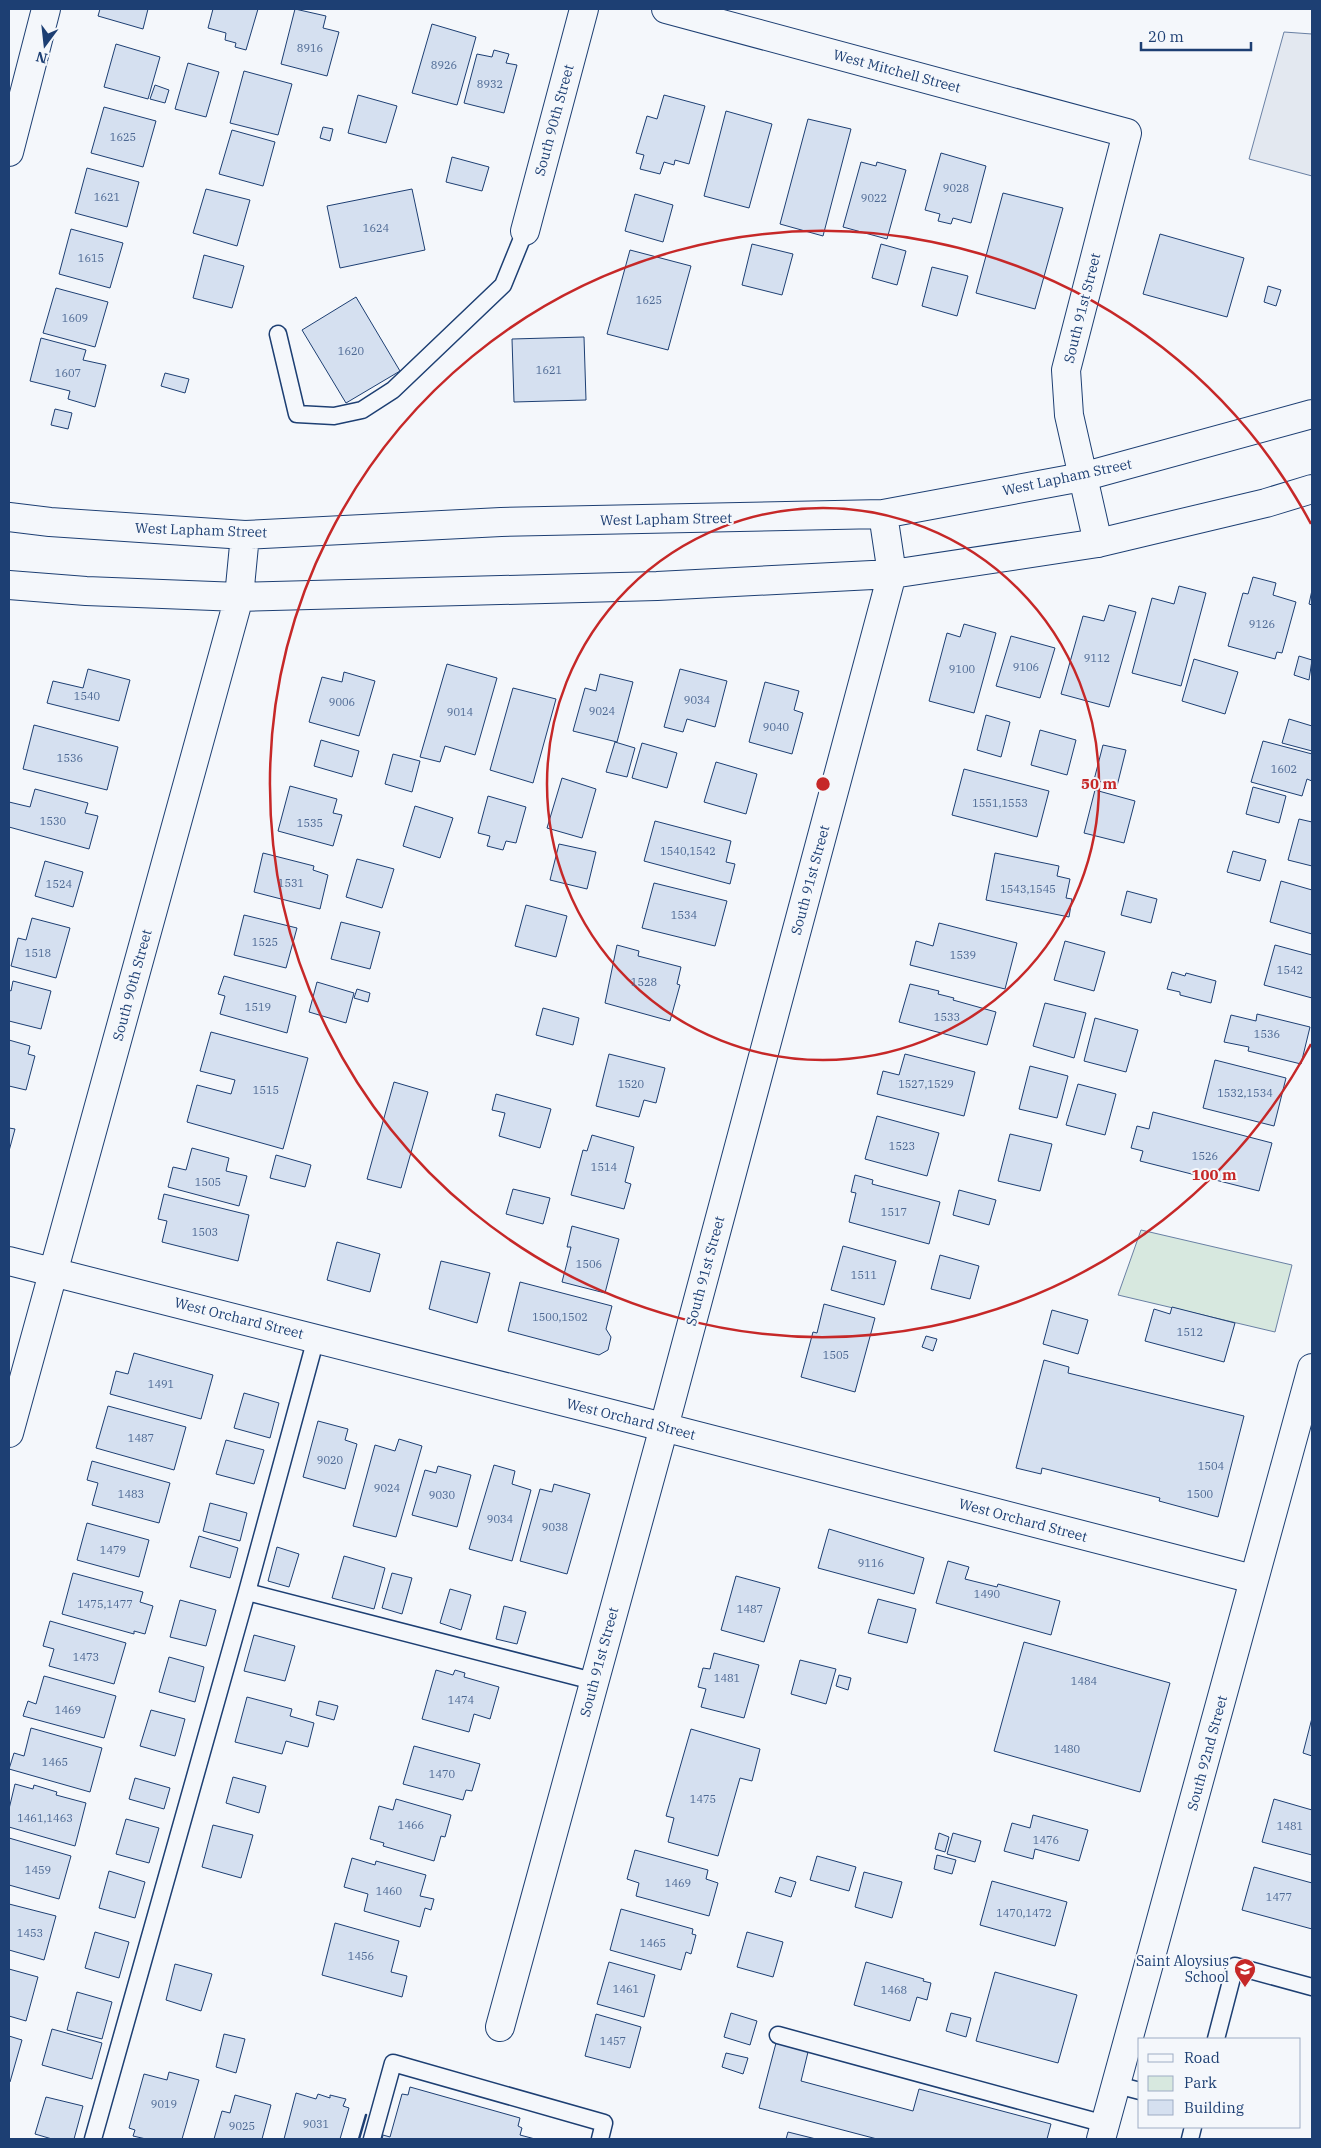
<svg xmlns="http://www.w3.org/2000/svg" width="1321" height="2148" viewBox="0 0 1321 2148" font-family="'IBM Plex Serif',serif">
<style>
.green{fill:#d7e8df;stroke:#687fa3}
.parking{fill:#e3e8f0;stroke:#687fa3}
.building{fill:#d5e0f0;stroke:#1d3f73}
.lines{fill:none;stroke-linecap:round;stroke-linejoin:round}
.lane-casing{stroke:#1d3f73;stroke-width:19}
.street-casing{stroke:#1d3f73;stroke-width:30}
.secondary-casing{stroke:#1d3f73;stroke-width:30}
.lane{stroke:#f4f7fb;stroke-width:16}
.street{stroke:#f4f7fb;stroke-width:28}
.secondary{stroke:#f4f7fb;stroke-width:28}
.wall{stroke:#1d3f73;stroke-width:2.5}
.ring{fill:none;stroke:#c62828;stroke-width:2.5}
.labels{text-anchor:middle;stroke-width:4;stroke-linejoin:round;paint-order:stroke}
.number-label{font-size:11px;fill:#4b6792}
.street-label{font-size:14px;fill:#1d3f73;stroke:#f4f7fb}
.poi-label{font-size:14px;fill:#1d3f73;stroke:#f4f7fb;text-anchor:end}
.centre{fill:#c62828;stroke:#f4f7fb;stroke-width:2.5}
.ring-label{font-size:15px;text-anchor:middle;font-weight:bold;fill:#c62828;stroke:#f4f7fb;stroke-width:4;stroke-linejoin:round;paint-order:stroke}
</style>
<rect width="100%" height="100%" fill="#f4f7fb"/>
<path class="green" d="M1141,1230L1292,1265L1275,1332L1118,1295Z"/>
<path class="parking" d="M1284,32L1312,34V176L1249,159Z"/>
<path class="building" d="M100,9H148L143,29L98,16Z
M213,9H258L246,50L235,47L236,43L225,40L226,33L208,28Z
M295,9L326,16L323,28L339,32L327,76L281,64Z
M432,24L476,37L457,105L412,93Z
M116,44L160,57L148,99L104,87Z
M494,50L509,54L506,63L517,65L504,113L464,103L477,54L492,57Z
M188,63L219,72L206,117L175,109Z
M244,71L292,84L278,135L230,123Z
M155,85L169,90L165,103L150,99Z
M358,95L397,106L386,143L348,133Z
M664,95L705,106L689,164L675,160L674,165L664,162L660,174L640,169L644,155L636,153L647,116L657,119Z
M104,107L156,121L143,167L91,153Z
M726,111L772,124L749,208L704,196Z
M808,119L851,129L823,236L780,224Z
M323,127L333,129L330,141L320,138Z
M232,130L275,142L263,186L219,174Z
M941,153L986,166L971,223L953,218L951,224L938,221L940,214L925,210Z
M452,157L489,167L482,191L446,182Z
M861,162L876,166L877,162L906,170L887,239L843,227Z
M87,168L139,182L127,227L75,213Z
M206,189L250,200L237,246L193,233Z
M412,189L425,250L340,268L327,206Z
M1003,193L1063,208L1035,309L976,293Z
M635,194L673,205L663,242L625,231Z
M71,229L123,243L110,288L59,274Z
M1160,234L1244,258L1227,317L1143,294Z
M752,244L793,254L782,295L742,285Z
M881,244L906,251L897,285L872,278Z
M630,250L691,266L668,350L607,334Z
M204,255L244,266L232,308L193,298Z
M932,267L968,276L957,316L922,306Z
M1268,286L1281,290L1276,306L1264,302Z
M56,288L108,302L95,347L43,333Z
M356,297L400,371L346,403L302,330Z
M584,337L586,400L514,402L512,339Z
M41,338L86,350L83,360L106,365L95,407L68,399L70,391L30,381Z
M165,373L189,379L185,393L161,386Z
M55,409L72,413L68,429L51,425Z
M1253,577L1276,583L1273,595L1296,602L1282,653L1277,652L1275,659L1228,646L1243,593L1248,594Z
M1179,586L1206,593L1181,686L1132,673L1152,598L1174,604Z
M1312,590V605L1309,604Z
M1109,605L1136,612L1109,707L1061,694L1083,616L1104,621Z
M964,624L996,633L974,713L929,701L947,633L960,637Z
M1011,636L1055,648L1040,698L996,686Z
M1299,656L1312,660L1309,680L1294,675Z
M1194,659L1238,672L1225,714L1182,701Z
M447,664L497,678L475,755L445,746L440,762L420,757Z
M88,669L130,680L119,721L47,703L53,681L83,688Z
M680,669L727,681L715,727L687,719L683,732L664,727Z
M344,672L375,681L359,736L309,722L322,677L342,682Z
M600,674L633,682L617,742L573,731L585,688L596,691Z
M765,682L799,691L794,710L803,713L792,754L749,742Z
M513,688L556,699L533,783L490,770Z
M986,715L1010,722L1001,757L977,750Z
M1289,719L1312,726V751L1282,743Z
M34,725L118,747L107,790L23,769Z
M1040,730L1076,740L1067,775L1031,765Z
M321,740L359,751L352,777L314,766Z
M1263,741L1312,754V781L1307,779L1302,796L1251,782Z
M615,742L635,748L627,777L606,772Z
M642,743L677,753L667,788L632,778Z
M1103,745L1126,750L1117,786L1094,780Z
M393,754L420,761L412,792L385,784Z
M716,762L757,774L746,814L704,802Z
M964,769L1049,791L1037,837L952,815Z
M562,778L596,789L582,838L547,828Z
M290,786L337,799L333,813L342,815L333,846L278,831Z
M1253,787L1286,796L1279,823L1246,814Z
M35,789L88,803L85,813L98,816L89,849L9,827V802L30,807Z
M1095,790L1135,801L1124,843L1084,833Z
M488,796L526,807L516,843L506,841L503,850L487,846L490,836L478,833Z
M415,806L453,818L440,858L403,846Z
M1299,819L1312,822V866L1288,860Z
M655,821L731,841L726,862L735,864L730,884L644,861Z
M559,844L596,852L587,889L550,880Z
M1233,851L1266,860L1260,881L1227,872Z
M263,853L314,866L313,870L328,875L320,909L254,892Z
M995,853L1059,866L1057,876L1070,879L1066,898L1072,899L1069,917L986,900Z
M357,859L394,869L382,908L346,897Z
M45,861L83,872L73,907L35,896Z
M1281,881L1312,890V934L1270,922Z
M654,883L727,901L715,946L642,928Z
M1127,891L1157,899L1151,923L1121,915Z
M526,905L567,916L556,957L515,946Z
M244,915L297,928L286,968L234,955Z
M32,918L70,928L56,978L11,966L18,938L26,940Z
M341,922L380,932L370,969L331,959Z
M939,923L1017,943L1005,989L910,965L916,941L933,946Z
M1065,941L1105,952L1094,991L1054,980Z
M617,945L639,951L638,956L681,967L677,984L680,985L670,1021L605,1003Z
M1275,945L1312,955V998L1264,985Z
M1172,972L1185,976L1186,973L1216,981L1211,1003L1180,995V992L1167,989Z
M224,976L296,996L287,1033L220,1014L225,996L218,994Z
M13,981L51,991L41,1029L9,1021V990L11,991Z
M317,982L354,993L346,1023L309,1012Z
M910,984L939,991L938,994L954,998L953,1000L996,1012L987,1045L899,1022Z
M357,989L370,993L368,1002L354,998Z
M1045,1003L1086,1013L1074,1058L1033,1046Z
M543,1008L579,1018L573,1045L536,1035Z
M1257,1014L1310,1027L1301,1064L1248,1051L1249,1047L1224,1042L1231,1015L1256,1021Z
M1095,1018L1138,1030L1126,1072L1084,1061Z
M211,1032L308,1058L283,1149L187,1122L197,1085L231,1094L235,1080L200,1071Z
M9,1040L30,1046L28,1054L35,1056L26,1090L9,1086Z
M609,1054L665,1068L656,1103L644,1100L639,1117L596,1106Z
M905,1054L975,1072L964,1116L877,1094L883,1071L899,1075Z
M1215,1060L1286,1078L1274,1126L1203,1108Z
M1030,1066L1068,1076L1057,1118L1019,1109Z
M394,1082L428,1092L401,1188L367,1179Z
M1078,1084L1116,1094L1105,1135L1066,1125Z
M496,1094L551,1109L540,1148L499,1136L505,1113L492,1110Z
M1153,1112L1272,1143L1259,1191L1140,1161L1143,1151L1131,1148L1137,1126L1149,1129Z
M877,1116L939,1133L927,1176L865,1159Z
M9,1128L15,1129L9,1151Z
M1010,1134L1052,1144L1040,1191L998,1181Z
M592,1135L634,1147L625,1182L631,1184L624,1209L571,1195L583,1150L587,1151Z
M192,1148L229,1158L226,1171L247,1176L239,1206L168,1187L173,1167L186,1170Z
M276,1155L311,1165L305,1187L270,1178Z
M855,1175L873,1180L872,1184L940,1202L929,1244L849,1222L856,1193L851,1192Z
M513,1189L550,1198L543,1224L506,1214Z
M959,1190L996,1200L989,1225L953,1215Z
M164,1194L249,1215L238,1261L162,1242L167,1221L158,1219Z
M572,1226L619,1239L605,1293L562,1282L571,1247H567Z
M337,1242L380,1254L370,1292L327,1280Z
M843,1246L896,1261L884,1305L831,1290Z
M940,1255L979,1266L970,1299L931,1289Z
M441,1261L490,1273L477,1323L429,1309Z
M520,1282L612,1306L606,1329L611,1337L608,1350L599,1355L508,1331Z
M824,1304L875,1318L855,1392L801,1377L813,1332L817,1333Z
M1172,1307L1235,1323L1224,1362L1145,1341L1154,1309L1170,1314Z
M1052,1310L1088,1320L1078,1354L1043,1344Z
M926,1336L937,1339L933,1351L922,1347Z
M134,1353L213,1375L201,1419L110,1394L116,1371L128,1374Z
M1044,1360L1069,1367L1068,1373L1244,1416L1218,1517L1159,1501L1160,1498L1042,1468L1041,1474L1016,1468Z
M244,1393L279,1403L270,1438L234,1428Z
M108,1406L186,1427L174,1470L96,1448Z
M318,1421L348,1429L345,1440L357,1444L345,1489L303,1477Z
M399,1439L422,1446L396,1537L353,1526L375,1445L395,1451Z
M226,1440L264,1450L254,1484L216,1474Z
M92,1461L170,1483L159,1523L92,1505L98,1483L87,1480Z
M494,1465L515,1471L512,1484L531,1490L512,1561L469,1549Z
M438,1466L471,1475L457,1527L412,1515L425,1470L436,1473Z
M554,1484L590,1494L567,1574L520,1561L540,1489L552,1492Z
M210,1503L247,1513L240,1541L203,1531Z
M87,1523L149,1540L139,1577L77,1560Z
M829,1529L924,1558L914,1594L818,1568Z
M199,1536L238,1548L230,1578L190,1567Z
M277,1547L299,1554L289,1587L268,1581Z
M344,1556L385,1568L374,1609L332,1598Z
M948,1561L969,1567L965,1579L997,1587L998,1584L1060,1601L1051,1635L936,1603Z
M73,1573L143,1592L140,1602L153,1606L145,1634L134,1631V1634L62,1614Z
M392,1573L412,1578L402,1614L382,1608Z
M736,1576L780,1588L764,1642L721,1630Z
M450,1589L471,1595L461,1630L440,1623Z
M878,1599L916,1609L907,1643L868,1633Z
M180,1600L216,1610L206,1646L170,1637Z
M504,1606L526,1612L517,1644L496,1639Z
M50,1621L126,1643L114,1684L49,1666L54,1649L43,1646Z
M254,1635L295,1646L285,1681L244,1671Z
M1024,1642L1170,1683L1140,1792L994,1751Z
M714,1653L759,1665L744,1718L701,1707L706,1689L698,1687L703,1668L710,1669Z
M169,1657L204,1667L195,1702L159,1692Z
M800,1660L836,1669L826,1704L791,1694Z
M436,1670L453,1675L455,1670L465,1673L464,1677L499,1687L490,1719L474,1714L469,1732L422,1719Z
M839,1675L851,1678L848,1690L836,1686Z
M44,1676L116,1696L104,1738L23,1716L28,1701L36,1704Z
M247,1697L292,1709L290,1716L314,1723L308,1747L286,1741L282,1754L235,1742Z
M319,1701L338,1706L334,1720L316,1715Z
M151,1710L185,1719L175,1756L140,1746Z
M1312,1718V1756L1303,1753Z
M31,1728L102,1748L90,1792L9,1769L14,1753L24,1756Z
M691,1729L760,1749L752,1781L740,1778L718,1856L668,1842L674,1818L666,1816Z
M414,1746L480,1764L472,1791L466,1790L463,1800L403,1784Z
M233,1777L266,1786L259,1813L226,1803Z
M135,1778L170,1788L164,1809L129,1799Z
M15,1784L33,1789L34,1785L57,1792L56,1795L86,1803L75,1846L9,1827V1809Z
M396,1799L451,1815L445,1837L441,1836L434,1861L383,1846L384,1843L370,1839L379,1806L393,1810Z
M1274,1799L1312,1810V1855L1262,1842Z
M1033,1815L1088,1830L1079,1861L1035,1849L1033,1859L1004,1851L1012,1823L1030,1828Z
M126,1819L159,1828L149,1863L116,1854Z
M213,1825L253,1835L241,1878L202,1867Z
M939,1833L949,1837L945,1852L935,1849Z
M953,1833L981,1841L975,1862L947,1854Z
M9,1838L71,1856L59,1899L9,1885Z
M635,1850L708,1870L706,1879L718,1883L709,1916L636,1896L639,1883L627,1879Z
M937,1855L956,1860L952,1874L934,1869Z
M817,1856L856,1867L849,1891L810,1880Z
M352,1858L375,1865L376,1861L426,1875L420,1896L434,1899L431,1910L425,1908L420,1927L364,1911L368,1894L344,1887Z
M1254,1867L1312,1883V1929L1242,1910Z
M109,1871L145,1882L135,1918L99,1908Z
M864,1872L902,1882L892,1918L855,1907Z
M780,1877L796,1882L791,1897L775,1892Z
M992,1881L1067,1902L1055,1946L980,1925Z
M9,1904L56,1916L44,1960L9,1950Z
M621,1909L693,1929L692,1934L696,1935L691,1954L686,1952L681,1970L610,1950Z
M335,1923L399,1941L391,1972L407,1976L402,1997L322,1975Z
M95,1932L129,1942L119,1978L85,1968Z
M747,1932L783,1942L773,1977L737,1967Z
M609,1962L655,1975L644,2017L597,2004Z
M866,1962L924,1979L923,1981L931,1983L927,2000L917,1997L910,2021L854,2005Z
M175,1964L212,1974L201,2011L166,2000Z
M9,1969L38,1977L26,2021L9,2016Z
M995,1972L1077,1995L1058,2063L976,2041Z
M77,1992L112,2002L102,2039L67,2030Z
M731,2013L757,2021L750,2045L724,2037Z
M951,2013L971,2018L966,2037L946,2031Z
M596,2014L641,2027L630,2068L585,2056Z
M52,2029L102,2043L92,2079L42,2065Z
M224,2034L245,2039L236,2073L216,2067Z
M9,2036L22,2040L10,2082H9Z
M776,2043L808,2052L801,2081L913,2111L919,2089L1051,2124L1047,2139H877L759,2108Z
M726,2053L748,2058L743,2074L722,2067Z
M169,2072L199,2080L182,2139H146L133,2136L135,2130L129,2128L144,2074L167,2080Z
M410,2087L520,2118L518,2126L522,2128L520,2135L535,2139H382L383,2135L390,2137L402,2094L408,2095Z
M296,2093L316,2099L318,2094L330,2098V2095L346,2099L343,2106L349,2108L340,2139H284Z
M235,2095L271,2105L262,2139H214L222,2111L230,2113Z
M46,2097L83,2106L74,2139H52L35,2134Z
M788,2132L816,2139H786Z"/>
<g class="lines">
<g class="lane-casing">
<path id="lane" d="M278,334L297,414L334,416L362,410L393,390L503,285L525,231
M247,1592L593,1681
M778,2035L1105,2124
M1216,2039L1235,1966L1312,1987
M1117,2085L1140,2091
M93,2139L247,1592L316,1338
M372,2139L393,2063L604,2123L600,2139
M1190,2139L1193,2127"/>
</g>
<g class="street-casing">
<path id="street" d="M666,9L1127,133L1066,370L1069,415L1098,543
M9,152L46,9
M525,231L584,9
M9,517L50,522L245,535L501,522L883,514L1082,477L1312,414
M9,585L86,591L239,597L657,586L892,574L1098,543L1266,503L1312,489
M9,1261L628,1418L1253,1579
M9,1433L239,597L245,535
M500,2027L664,1427L892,574L883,514"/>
</g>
<g class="secondary-casing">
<path id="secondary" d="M1101,2139L1312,1368"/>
</g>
<use href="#lane" class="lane"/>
<use href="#street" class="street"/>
<use href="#secondary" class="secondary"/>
<path class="wall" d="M359,2139L366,2115"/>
</g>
<g class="ring">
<circle cx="823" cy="784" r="276"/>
<path d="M1311 1044A553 553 0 1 1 1311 524"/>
</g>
<defs>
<g id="school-pin" transform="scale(1.125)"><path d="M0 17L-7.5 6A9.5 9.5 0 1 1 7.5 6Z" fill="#c62828" stroke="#f4f7fb"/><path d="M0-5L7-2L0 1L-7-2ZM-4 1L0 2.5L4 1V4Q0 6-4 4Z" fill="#fff"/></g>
</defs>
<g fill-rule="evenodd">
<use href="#school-pin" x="1245" y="1969"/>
</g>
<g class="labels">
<g class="number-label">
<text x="310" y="52">8916</text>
<text x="444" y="69">8926</text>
<text x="490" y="88">8932</text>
<text x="123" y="141">1625</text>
<text x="956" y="192">9028</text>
<text x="107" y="201">1621</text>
<text x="874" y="202">9022</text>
<text x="376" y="232">1624</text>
<text x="91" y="262">1615</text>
<text x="649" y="304">1625</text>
<text x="75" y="322">1609</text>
<text x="351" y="355">1620</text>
<text x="549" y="374">1621</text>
<text x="68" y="377">1607</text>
<text x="1262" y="628">9126</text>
<text x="1097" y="662">9112</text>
<text x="1026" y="671">9106</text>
<text x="962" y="673">9100</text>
<text x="87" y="700">1540</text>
<text x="697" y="704">9034</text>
<text x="342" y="706">9006</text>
<text x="602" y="715">9024</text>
<text x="460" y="716">9014</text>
<text x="776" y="731">9040</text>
<text x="70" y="762">1536</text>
<text x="1284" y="773">1602</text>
<text x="1000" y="807">1551,1553</text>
<text x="53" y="825">1530</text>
<text x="310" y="827">1535</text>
<text x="688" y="855">1540,1542</text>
<text x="291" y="887">1531</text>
<text x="59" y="888">1524</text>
<text x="1028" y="893">1543,1545</text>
<text x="684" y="919">1534</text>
<text x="265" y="946">1525</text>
<text x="38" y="957">1518</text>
<text x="963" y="959">1539</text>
<text x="1290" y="974">1542</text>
<text x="644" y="986">1528</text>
<text x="258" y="1011">1519</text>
<text x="947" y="1021">1533</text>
<text x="1267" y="1038">1536</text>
<text x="631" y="1088">1520</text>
<text x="926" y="1088">1527,1529</text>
<text x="266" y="1094">1515</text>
<text x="1245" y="1097">1532,1534</text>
<text x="902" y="1150">1523</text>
<text x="1205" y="1160">1526</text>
<text x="604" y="1171">1514</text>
<text x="208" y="1186">1505</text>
<text x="894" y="1216">1517</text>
<text x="205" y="1236">1503</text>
<text x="589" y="1268">1506</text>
<text x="864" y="1279">1511</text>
<text x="560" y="1321">1500,1502</text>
<text x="1190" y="1336">1512</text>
<text x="836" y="1359">1505</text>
<text x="161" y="1388">1491</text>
<text x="141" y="1442">1487</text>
<text x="330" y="1464">9020</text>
<text x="1211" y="1470">1504</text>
<text x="387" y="1492">9024</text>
<text x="131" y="1498">1483</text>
<text x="1200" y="1498">1500</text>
<text x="442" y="1499">9030</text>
<text x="500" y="1523">9034</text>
<text x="555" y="1531">9038</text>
<text x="113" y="1554">1479</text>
<text x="871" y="1567">9116</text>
<text x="987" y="1598">1490</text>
<text x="105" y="1608">1475,1477</text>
<text x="750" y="1613">1487</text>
<text x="86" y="1661">1473</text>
<text x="727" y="1682">1481</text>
<text x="1084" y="1685">1484</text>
<text x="461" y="1704">1474</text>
<text x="68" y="1714">1469</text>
<text x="1067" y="1753">1480</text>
<text x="55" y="1766">1465</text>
<text x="442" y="1778">1470</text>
<text x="703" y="1803">1475</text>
<text x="45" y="1822">1461,1463</text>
<text x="411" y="1829">1466</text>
<text x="1290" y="1830">1481</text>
<text x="1046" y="1844">1476</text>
<text x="38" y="1874">1459</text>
<text x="678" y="1887">1469</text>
<text x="389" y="1895">1460</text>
<text x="1279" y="1901">1477</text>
<text x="1024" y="1917">1470,1472</text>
<text x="30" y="1937">1453</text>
<text x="653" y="1947">1465</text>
<text x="361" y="1960">1456</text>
<text x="626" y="1993">1461</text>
<text x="894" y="1994">1468</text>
<text x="613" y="2045">1457</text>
<text x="164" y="2108">9019</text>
<text x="316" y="2128">9031</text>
<text x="242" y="2130">9025</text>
</g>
<g class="street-label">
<text transform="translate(897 71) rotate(15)" y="5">West Mitchell Street</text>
<text transform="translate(554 120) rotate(-75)" y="5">South 90th Street</text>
<text transform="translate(1082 308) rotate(-76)" y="5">South 91st Street</text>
<text transform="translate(1067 477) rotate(-12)" y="5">West Lapham Street</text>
<text transform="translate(666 519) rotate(-1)" y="5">West Lapham Street</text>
<text transform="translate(201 530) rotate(2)" y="5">West Lapham Street</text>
<text transform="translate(810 880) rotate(-75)" y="5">South 91st Street</text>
<text transform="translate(132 985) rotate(-75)" y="5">South 90th Street</text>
<text transform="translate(705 1271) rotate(-75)" y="5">South 91st Street</text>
<text transform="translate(239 1318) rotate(14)" y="5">West Orchard Street</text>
<text transform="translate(631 1419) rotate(14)" y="5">West Orchard Street</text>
<text transform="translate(1023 1520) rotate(15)" y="5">West Orchard Street</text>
<text transform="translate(599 1662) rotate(-75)" y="5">South 91st Street</text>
<text transform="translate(1207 1753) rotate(-75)" y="5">South 92nd Street</text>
</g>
<g class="poi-label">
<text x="1229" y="1966">Saint Aloysius<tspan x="1229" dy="16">School</tspan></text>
</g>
</g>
<circle cx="823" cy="784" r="8" class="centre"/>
<g class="ring-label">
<text x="1099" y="789">50 m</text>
<text x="1214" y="1180">100 m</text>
</g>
<rect width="1321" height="2148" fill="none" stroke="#1d3f73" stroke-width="20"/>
<rect x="1138" y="2038" width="162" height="90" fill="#f4f7fb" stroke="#9eadc5"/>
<rect x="1148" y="2054" width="25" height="8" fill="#f4f7fb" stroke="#9eadc5"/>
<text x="1184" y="2063" font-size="15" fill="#1d3f73">Road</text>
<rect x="1148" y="2076" width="25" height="15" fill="#d7e8df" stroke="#9eadc5"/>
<text x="1184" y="2088" font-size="15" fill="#1d3f73">Park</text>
<rect x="1148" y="2100" width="25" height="15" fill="#d5e0f0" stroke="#9eadc5"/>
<text x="1184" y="2113" font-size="15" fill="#1d3f73">Building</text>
<g transform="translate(45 45) rotate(195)" stroke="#f4f7fb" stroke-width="4" paint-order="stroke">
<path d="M0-4L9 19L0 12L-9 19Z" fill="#1d3f73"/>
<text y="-8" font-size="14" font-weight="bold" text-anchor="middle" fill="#1d3f73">N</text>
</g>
<path d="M1141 42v8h110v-8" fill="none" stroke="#1d3f73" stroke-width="2.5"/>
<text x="1148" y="42" font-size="15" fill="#1d3f73" stroke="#f4f7fb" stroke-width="4" paint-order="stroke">20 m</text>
</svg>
